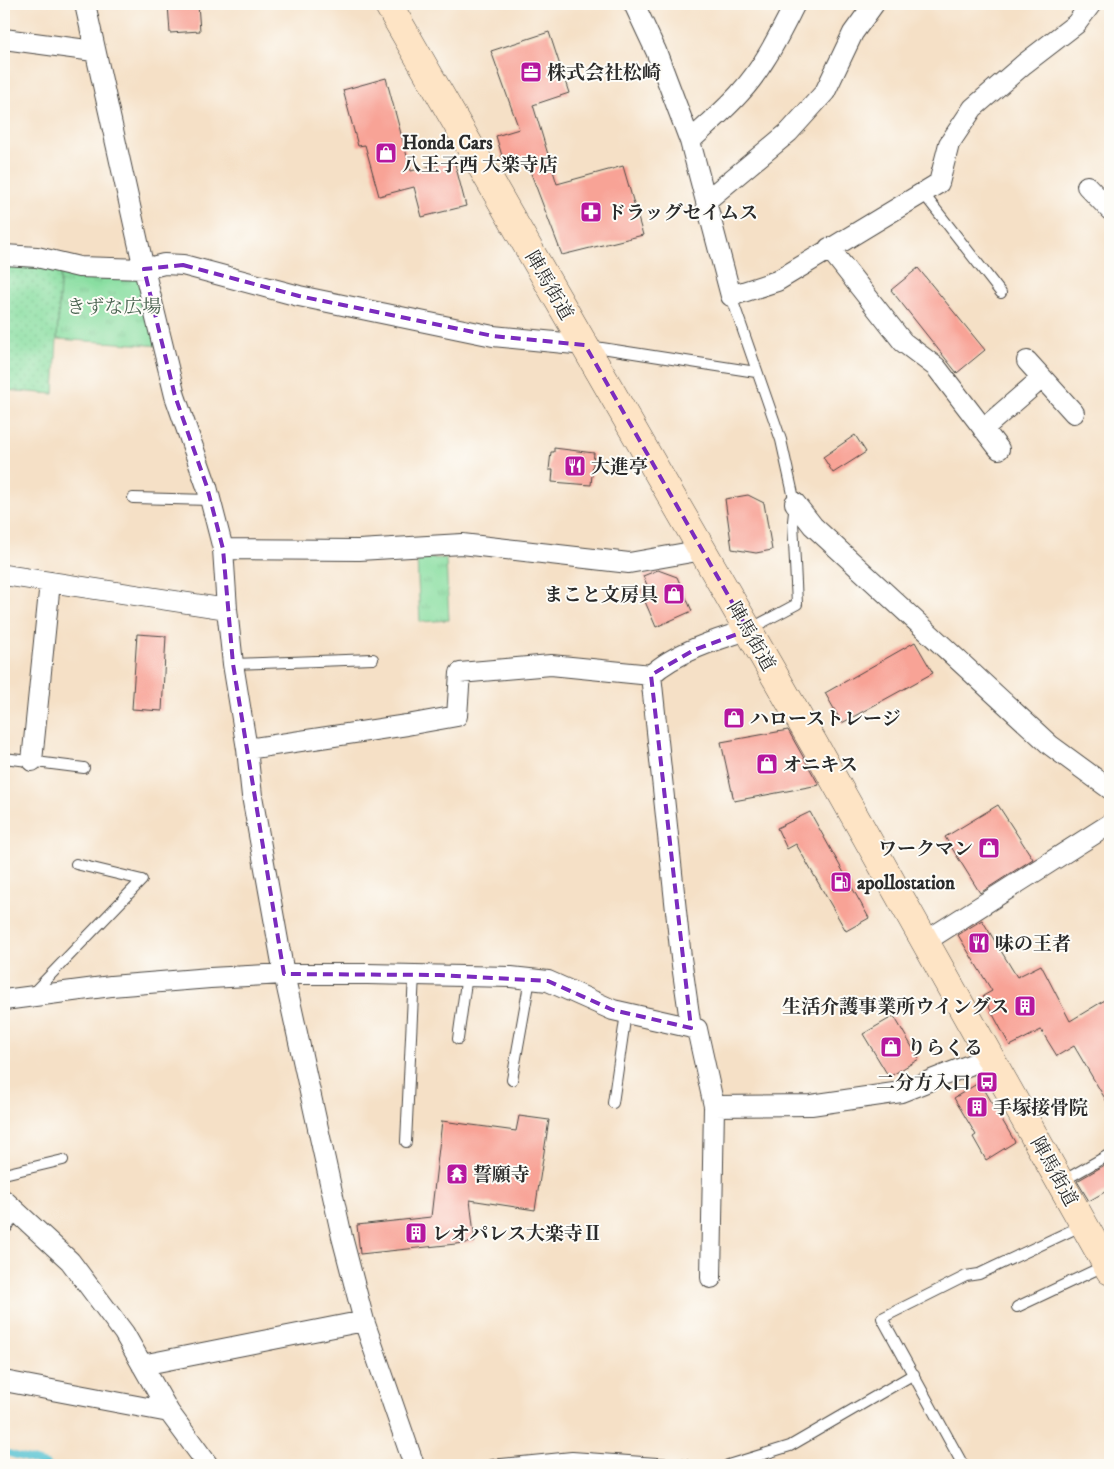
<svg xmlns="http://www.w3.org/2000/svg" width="1114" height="1469" viewBox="0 0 1114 1469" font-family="'IM FELL DW Pica','Noto Serif JP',serif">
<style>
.grass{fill:url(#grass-tufts);stroke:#5a8466}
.garden{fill:url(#garden-dots);stroke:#5a8466}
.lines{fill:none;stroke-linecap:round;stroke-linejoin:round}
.stream{stroke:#57c2d2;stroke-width:7}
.building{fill:#f8a396}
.service-casing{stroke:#494642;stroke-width:12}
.minor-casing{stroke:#494642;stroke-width:22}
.secondary-casing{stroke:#494642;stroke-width:29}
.service{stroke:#fff;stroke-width:10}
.minor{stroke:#fff;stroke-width:20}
.secondary{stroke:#fee4c5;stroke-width:28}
.marked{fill:none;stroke:#7b2cbf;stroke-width:4;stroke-dasharray:10 6;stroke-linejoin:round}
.labels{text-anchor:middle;stroke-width:4;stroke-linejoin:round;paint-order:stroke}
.poi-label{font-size:19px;font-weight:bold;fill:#2b2b2b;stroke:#fdfcf7;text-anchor:start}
.street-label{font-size:19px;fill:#2b2b2b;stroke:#fdfcf7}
.park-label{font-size:19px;fill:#47614e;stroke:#fdfcf7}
</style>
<defs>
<pattern id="grass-tufts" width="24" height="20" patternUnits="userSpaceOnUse" patternTransform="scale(1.25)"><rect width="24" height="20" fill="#89dea1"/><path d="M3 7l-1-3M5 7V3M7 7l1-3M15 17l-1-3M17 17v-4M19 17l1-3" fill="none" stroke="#76bf8b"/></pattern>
<pattern id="garden-dots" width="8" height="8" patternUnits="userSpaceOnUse" patternTransform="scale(1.25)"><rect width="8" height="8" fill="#89dea1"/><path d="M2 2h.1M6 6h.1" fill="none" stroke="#76bf8b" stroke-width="1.8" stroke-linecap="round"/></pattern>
</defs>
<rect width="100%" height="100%" fill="#fdfcf7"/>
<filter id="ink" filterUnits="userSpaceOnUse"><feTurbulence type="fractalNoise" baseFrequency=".02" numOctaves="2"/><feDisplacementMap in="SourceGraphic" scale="10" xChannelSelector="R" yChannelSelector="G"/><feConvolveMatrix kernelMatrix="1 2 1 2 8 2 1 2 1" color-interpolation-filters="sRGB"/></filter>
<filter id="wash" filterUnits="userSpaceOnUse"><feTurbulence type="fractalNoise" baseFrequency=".0096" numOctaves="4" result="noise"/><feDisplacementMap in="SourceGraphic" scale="20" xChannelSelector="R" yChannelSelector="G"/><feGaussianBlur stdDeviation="1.12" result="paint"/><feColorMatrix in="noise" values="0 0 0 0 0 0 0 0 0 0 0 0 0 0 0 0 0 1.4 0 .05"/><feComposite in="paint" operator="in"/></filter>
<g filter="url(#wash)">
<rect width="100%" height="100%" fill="#f5e0c6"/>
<path class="grass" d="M61,264L144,269L163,346L57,339Z
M446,558L449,620L420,622L417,559Z"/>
<path class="garden" d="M4,262L61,264L54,394L4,390Z"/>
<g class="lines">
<path class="stream" d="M4,1452L48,1465"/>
</g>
<g id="blocks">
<path class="building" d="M168,4H198L200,31L170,33Z
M549,32L569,93L533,105L557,184L623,166L643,235L562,255L527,163L506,169L496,136L519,129L491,51Z
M386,78L411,171L454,160L466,206L422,217L414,187L379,196L365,145L358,146L343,90Z
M918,268L985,350L957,373L891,290Z
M855,435L866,452L833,473L823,457Z
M554,448L594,453L591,485L552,482L553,470H549L551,452H554Z
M748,495L764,503L772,550L756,553L732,549L725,499Z
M658,570L677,577L692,611L656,627L640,590L648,587L643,576Z
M137,634L166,636L162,711L132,709Z
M915,642L933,673L842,723L825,693Z
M788,730L819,785L734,801L721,742Z
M998,805L1033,859L980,893L945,837Z
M810,812L869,918L846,931L796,844L787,849L777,828Z
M982,920L1017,977L1041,965L1070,1021L1110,997V1107L1074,1046L1057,1056L1041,1030L1010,1046L983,996L992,991L958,935Z
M894,1016L919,1059L889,1077L863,1034Z
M980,1082L1015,1142L986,1160L973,1137L976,1135L954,1098Z
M519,1116L549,1120L535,1210L470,1200L475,1242L360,1254L357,1225L431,1217L442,1121L516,1131Z
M1110,1162V1189L1089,1201L1077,1181Z"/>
</g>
</g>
<g filter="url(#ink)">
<use href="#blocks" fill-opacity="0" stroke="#494642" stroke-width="1"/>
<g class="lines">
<g class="service-casing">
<path id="service" d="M923,193L1001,293
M731,296L781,440L795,503L793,521L797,604L750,629
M589,346L756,372
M133,498L210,500
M233,664L373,659
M4,758L84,768
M32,994L142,880L76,864
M458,1039L467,975
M512,1080L530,979
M613,1103L626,1013
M406,1142L414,974
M4,1174L63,1160
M1061,1182L1110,1154
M1017,1307L1106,1265
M492,1465L572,1457L685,1465
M728,1465L790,1446L914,1374
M963,1465L882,1318L966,1276L979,1274L1083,1225"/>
</g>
<g class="minor-casing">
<path id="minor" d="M85,4L144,269L175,396L207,487L223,549L227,609L233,664L247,749L252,796L284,974L342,1237L364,1321L414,1465
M634,4L656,51L690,141L731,296L777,281L939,183L949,144L973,108L1024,64L1076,24L1091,4
M4,39L94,51
M690,141C707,125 725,110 740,93C764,67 779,35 795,4
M1087,186L1110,210
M706,201L789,132L825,92L853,33L874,4
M829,248L903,342L936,367L999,449
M4,255L37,257L79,267L144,269L164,264L183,265L299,296L493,336L585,345
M1027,361L1074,413
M983,429L1042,378
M795,503L813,526L1050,745L1110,789
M223,549L359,550L462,544L629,563L703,550
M4,575L227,609
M247,749L407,725L457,716L460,673L551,665L651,675
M32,761L50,582
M926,941L1110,824
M4,1000L111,986L210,978L284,974H367L511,977L548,981L613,1010L697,1029L714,1106L711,1278
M691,1028L681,958L651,675C674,653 718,639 748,630
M714,1106L811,1105L901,1092L990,1057
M4,1200L70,1261L124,1333L169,1412L208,1465
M4,1223L12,1207
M142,1365L364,1321
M4,1381L169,1412"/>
</g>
<g class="secondary-casing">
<path id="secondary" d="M388,4L818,751L1110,1271"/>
</g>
<use href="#service" class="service"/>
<use href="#minor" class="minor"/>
<use href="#secondary" class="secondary"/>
</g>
</g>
<path class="marked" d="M183,265L299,296L493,336L585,345L748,630L694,650L651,675L691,1028L613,1010L548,981L439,975L284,974L233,664L223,549L207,487L175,396L144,269Z"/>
<defs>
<g id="office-square" transform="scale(1.125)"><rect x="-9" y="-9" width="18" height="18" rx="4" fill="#b5179e" stroke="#fdfcf7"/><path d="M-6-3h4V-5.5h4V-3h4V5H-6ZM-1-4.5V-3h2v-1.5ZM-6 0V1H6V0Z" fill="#fff"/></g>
<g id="shop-square" transform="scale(1.125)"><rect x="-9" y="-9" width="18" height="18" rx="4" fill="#b5179e" stroke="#fdfcf7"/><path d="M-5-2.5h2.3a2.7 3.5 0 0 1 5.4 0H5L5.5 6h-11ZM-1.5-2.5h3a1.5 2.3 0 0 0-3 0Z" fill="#fff"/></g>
<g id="pharmacy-square" transform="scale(1.125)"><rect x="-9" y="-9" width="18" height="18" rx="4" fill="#b5179e" stroke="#fdfcf7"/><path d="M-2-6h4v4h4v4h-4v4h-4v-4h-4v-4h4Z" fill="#fff"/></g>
<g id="restaurant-square" transform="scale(1.125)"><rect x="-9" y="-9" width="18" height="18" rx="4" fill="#b5179e" stroke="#fdfcf7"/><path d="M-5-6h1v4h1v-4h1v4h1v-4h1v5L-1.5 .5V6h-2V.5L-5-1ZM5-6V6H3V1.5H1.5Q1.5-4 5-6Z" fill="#fff"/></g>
<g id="fuel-square" transform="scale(1.125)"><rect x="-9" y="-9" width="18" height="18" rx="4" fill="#b5179e" stroke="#fdfcf7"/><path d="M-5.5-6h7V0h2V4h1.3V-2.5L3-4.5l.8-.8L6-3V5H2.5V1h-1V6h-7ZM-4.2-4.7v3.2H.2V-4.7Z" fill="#fff"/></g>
<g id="building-square" transform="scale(1.125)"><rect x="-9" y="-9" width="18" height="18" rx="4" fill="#b5179e" stroke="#fdfcf7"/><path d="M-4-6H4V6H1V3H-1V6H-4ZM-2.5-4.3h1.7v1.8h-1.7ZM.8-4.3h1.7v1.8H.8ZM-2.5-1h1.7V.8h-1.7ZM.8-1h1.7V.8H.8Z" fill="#fff"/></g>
<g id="bus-square" transform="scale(1.125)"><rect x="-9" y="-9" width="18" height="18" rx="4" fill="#b5179e" stroke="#fdfcf7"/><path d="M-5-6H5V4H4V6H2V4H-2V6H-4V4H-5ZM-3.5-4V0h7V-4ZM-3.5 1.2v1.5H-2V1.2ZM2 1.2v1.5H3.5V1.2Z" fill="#fff"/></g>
<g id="temple-square" transform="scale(1.125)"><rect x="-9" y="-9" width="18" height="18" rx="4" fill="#b5179e" stroke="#fdfcf7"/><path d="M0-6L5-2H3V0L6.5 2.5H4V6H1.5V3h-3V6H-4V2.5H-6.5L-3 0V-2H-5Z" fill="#fff"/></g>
</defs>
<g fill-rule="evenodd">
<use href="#office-square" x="531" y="72"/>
<use href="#shop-square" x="386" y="153"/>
<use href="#pharmacy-square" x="591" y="212"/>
<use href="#restaurant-square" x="575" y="466"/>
<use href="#shop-square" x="674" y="594"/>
<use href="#shop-square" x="734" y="718"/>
<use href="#shop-square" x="767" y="764"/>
<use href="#shop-square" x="989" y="848"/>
<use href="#fuel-square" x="841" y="882"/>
<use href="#restaurant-square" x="979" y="943"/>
<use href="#building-square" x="1025" y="1006"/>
<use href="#shop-square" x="891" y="1047"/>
<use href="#bus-square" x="987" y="1082"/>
<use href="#building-square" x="977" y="1107"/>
<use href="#temple-square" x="457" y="1174"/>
<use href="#building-square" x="416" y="1233"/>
</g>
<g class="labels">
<g class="poi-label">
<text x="547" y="79">株式会社松崎</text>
<text x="402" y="149">Honda Cars<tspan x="402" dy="22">八王子西 大楽寺店</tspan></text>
<text x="607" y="219">ドラッグセイムス</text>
<text x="591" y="473">大進亭</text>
<text x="658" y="601" text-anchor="end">まこと文房具</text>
<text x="750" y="725">ハローストレージ</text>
<text x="783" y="771">オニキス</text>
<text x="973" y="855" text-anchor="end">ワークマン</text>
<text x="857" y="889">apollostation</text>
<text x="995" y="950">味の王者</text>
<text x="1009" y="1013" text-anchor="end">生活介護事業所ウイングス</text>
<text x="907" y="1054">りらくる</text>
<text x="971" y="1089" text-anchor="end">二分方入口</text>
<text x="993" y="1114">手塚接骨院</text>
<text x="473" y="1181">誓願寺</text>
<text x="432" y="1240">レオパレス大楽寺Ⅱ</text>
</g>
<g class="street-label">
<text transform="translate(550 285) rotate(60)" y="7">陣馬街道</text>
<text transform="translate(752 636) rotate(60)" y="7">陣馬街道</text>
<text transform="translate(1055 1171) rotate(61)" y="7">陣馬街道</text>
</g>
<g class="park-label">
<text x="114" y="313">きずな広場</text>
</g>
</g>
<rect width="1114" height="1469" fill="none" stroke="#fdfcf7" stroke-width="20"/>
</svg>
